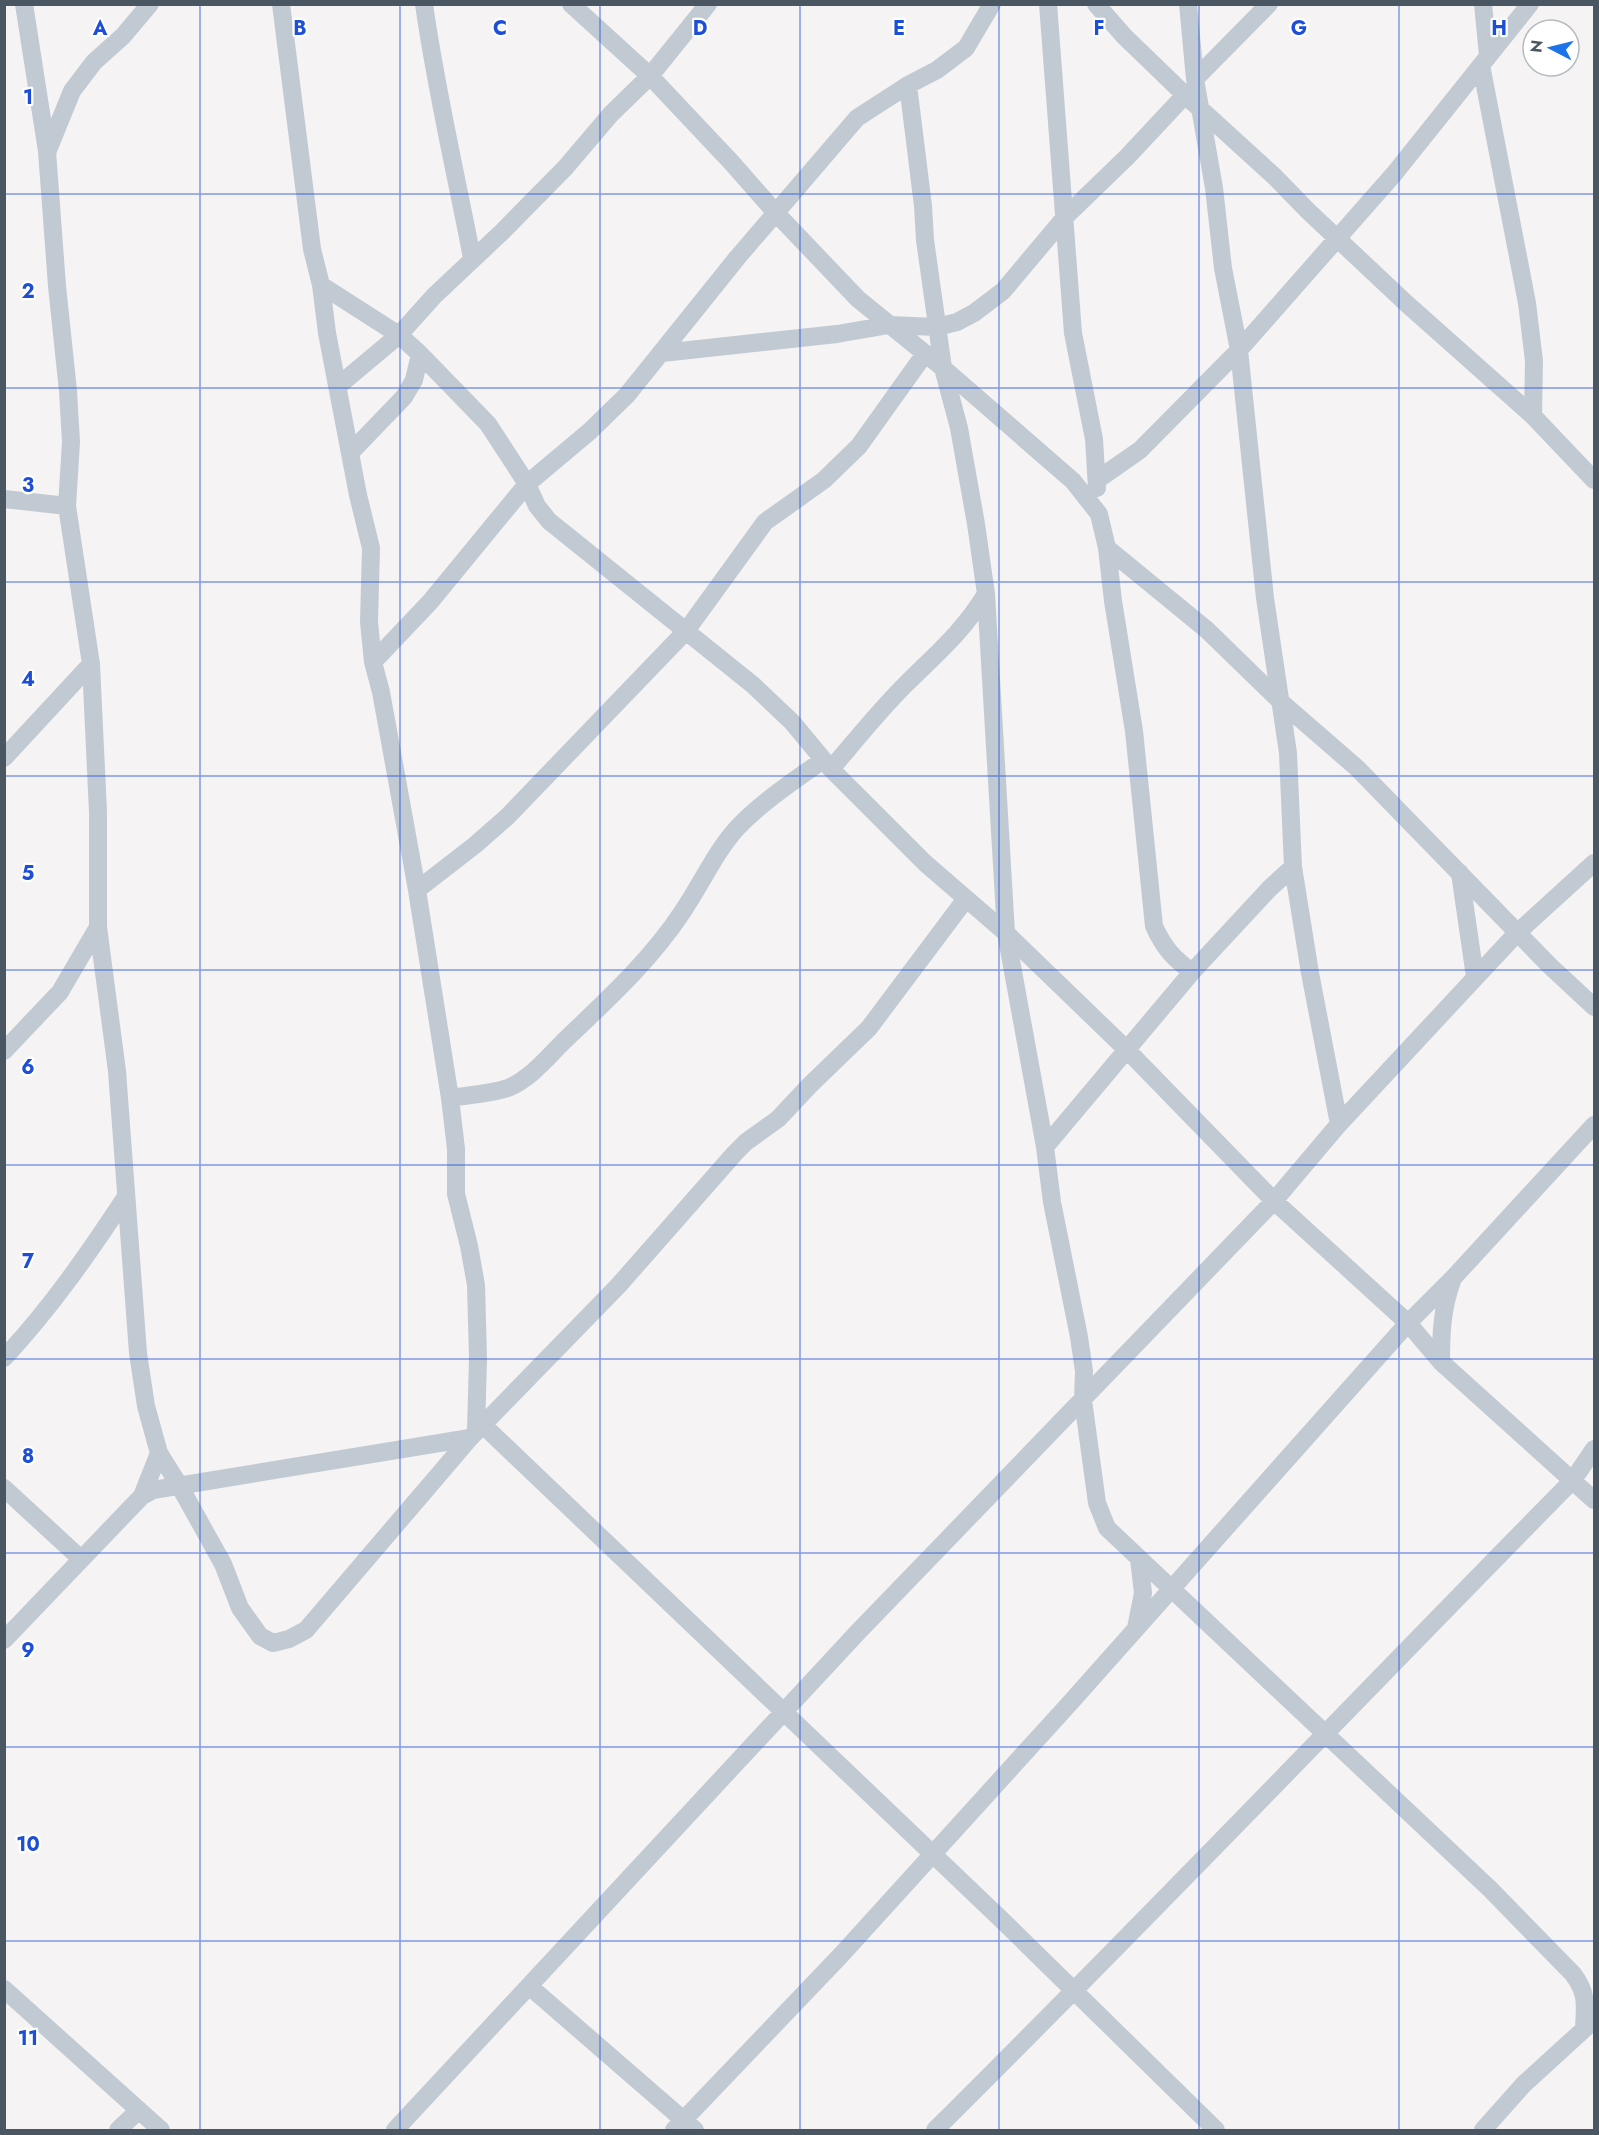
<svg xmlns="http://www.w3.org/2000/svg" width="1599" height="2135" viewBox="0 0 1599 2135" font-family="Jost,sans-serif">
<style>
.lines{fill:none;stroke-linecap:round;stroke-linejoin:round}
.street{stroke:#c1cad2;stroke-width:18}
.grid{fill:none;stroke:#1d4ed8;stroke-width:1.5;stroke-opacity:0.55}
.grid-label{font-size:20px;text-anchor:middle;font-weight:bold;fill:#1d4ed8;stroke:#fff;stroke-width:4.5;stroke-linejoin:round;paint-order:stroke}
</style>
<rect width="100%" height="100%" fill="#f5f3f3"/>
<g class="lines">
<path class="street" d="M281,4L312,249L321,285L327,333L358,495L371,548L369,622L373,662L381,692L417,890L450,1098L456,1149V1194L469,1246L476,1285L478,1358L476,1430
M424,4C436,90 456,174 472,258
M571,4L650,76L732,163L775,212L858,299L943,368L1073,481L1099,514L1107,548L1113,601L1134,731L1154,926C1164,948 1173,958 1192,972
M1048,4L1073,333L1094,439L1097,488
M1096,4L1124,36L1185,95L1275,177L1308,211L1407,304L1533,416L1594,480
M1188,4L1195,79L1214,188L1223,268L1239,350L1265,598L1288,753L1293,867L1310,973L1339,1124
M1483,4L1488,55
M1481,65L1527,303L1534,361L1533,416
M1195,79L1269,4
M908,85L923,206L925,240L943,368L959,428L976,524L986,594L1006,933L1045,1147L1052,1202L1079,1337L1084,1371L1083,1400L1097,1503L1107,1528L1490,1889L1573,1974C1588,1994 1585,2005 1584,2029
M48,150L72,91L94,62L123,36L150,4
M321,285L399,335L420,354L488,424L527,484L537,506L549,521L753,685L792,722L831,769L925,863L1006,933L1126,1049L1274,1201L1408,1323L1441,1362L1594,1500
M662,353L837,334L889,325L937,327L957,322L974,313L1003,291L1066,216L1127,157L1185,95
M338,386L399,335L434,296L503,231L565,168L611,114L650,76L708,4
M351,452L404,397L414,380L420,354
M1097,480L1140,450L1239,350L1394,174L1530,4
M4,499L67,506
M1107,548L1207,630L1281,702L1357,768L1550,966L1594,1007
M373,662L430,602L527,484L590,431L627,395L737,258L857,118L908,85L937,70L966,48L992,4
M4,758L91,664
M831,769C855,741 878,712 904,686C936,654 962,633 986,594
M1460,873L1475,977
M417,890L475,845L507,817L686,631L765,522L824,480L859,446L924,355
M98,927L117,1071L138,1353L146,1406L159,1453L179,1485L223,1564L240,1608L260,1636L273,1643L289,1639L306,1630L470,1438
M4,1051L60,992L98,927V812L91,664L67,506L71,442L68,391L57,286L47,151L24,4
M450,1098C469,1095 490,1094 508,1088C530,1079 548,1057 564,1041C606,1001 651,960 683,911C702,883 715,852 738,827C763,801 794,781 823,760
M1045,1147L1192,972L1269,889L1293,867
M4,1358C50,1309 89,1253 125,1198
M1441,1362C1441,1332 1442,1309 1452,1281
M482,1424L1005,1923L1216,2130
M4,1488L81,1559
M142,1496L159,1453
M1136,1628L1143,1593L1139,1559
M4,1640L142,1496L153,1490L470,1438L618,1286L735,1153L746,1142L778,1119L810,1085L869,1028L965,900
M529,1986L695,2130
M4,1989L161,2130
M118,2130L139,2110
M395,2130L857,1633L1274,1201L1339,1124L1517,933L1594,863
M674,2130L842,1954L1070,1703L1408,1323L1454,1277L1594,1125
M935,2130C1150,1917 1360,1696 1573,1480L1594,1449
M1483,2130L1524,2084L1592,2022"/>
</g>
<path class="grid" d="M200,4V2130M400,4V2130M600,4V2130M800,4V2130M999,4V2130M1199,4V2130M1399,4V2130M4,194H1594M4,388H1594M4,582H1594M4,776H1594M4,970H1594M4,1165H1594M4,1359H1594M4,1553H1594M4,1747H1594M4,1941H1594"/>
<g class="grid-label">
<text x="100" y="35">A</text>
<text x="300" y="35">B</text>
<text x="500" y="35">C</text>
<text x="700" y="35">D</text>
<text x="899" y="35">E</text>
<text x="1099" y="35">F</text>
<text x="1299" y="35">G</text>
<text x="1499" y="35">H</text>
<text x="28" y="104">1</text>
<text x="28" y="298">2</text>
<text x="28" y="492">3</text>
<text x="28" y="686">4</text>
<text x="28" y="880">5</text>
<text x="28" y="1074">6</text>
<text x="28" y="1268">7</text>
<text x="28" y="1463">8</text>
<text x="28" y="1657">9</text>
<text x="28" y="1851">10</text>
<text x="28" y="2045">11</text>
</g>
<rect width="1599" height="2135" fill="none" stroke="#4a5661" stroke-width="12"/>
<g transform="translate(1551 48) rotate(277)"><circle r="28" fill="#ffffff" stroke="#b7bbc0" stroke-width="1.5"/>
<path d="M0-4.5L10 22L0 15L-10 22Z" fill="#1a73e8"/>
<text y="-9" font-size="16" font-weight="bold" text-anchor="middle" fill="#4a5661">N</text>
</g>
</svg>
